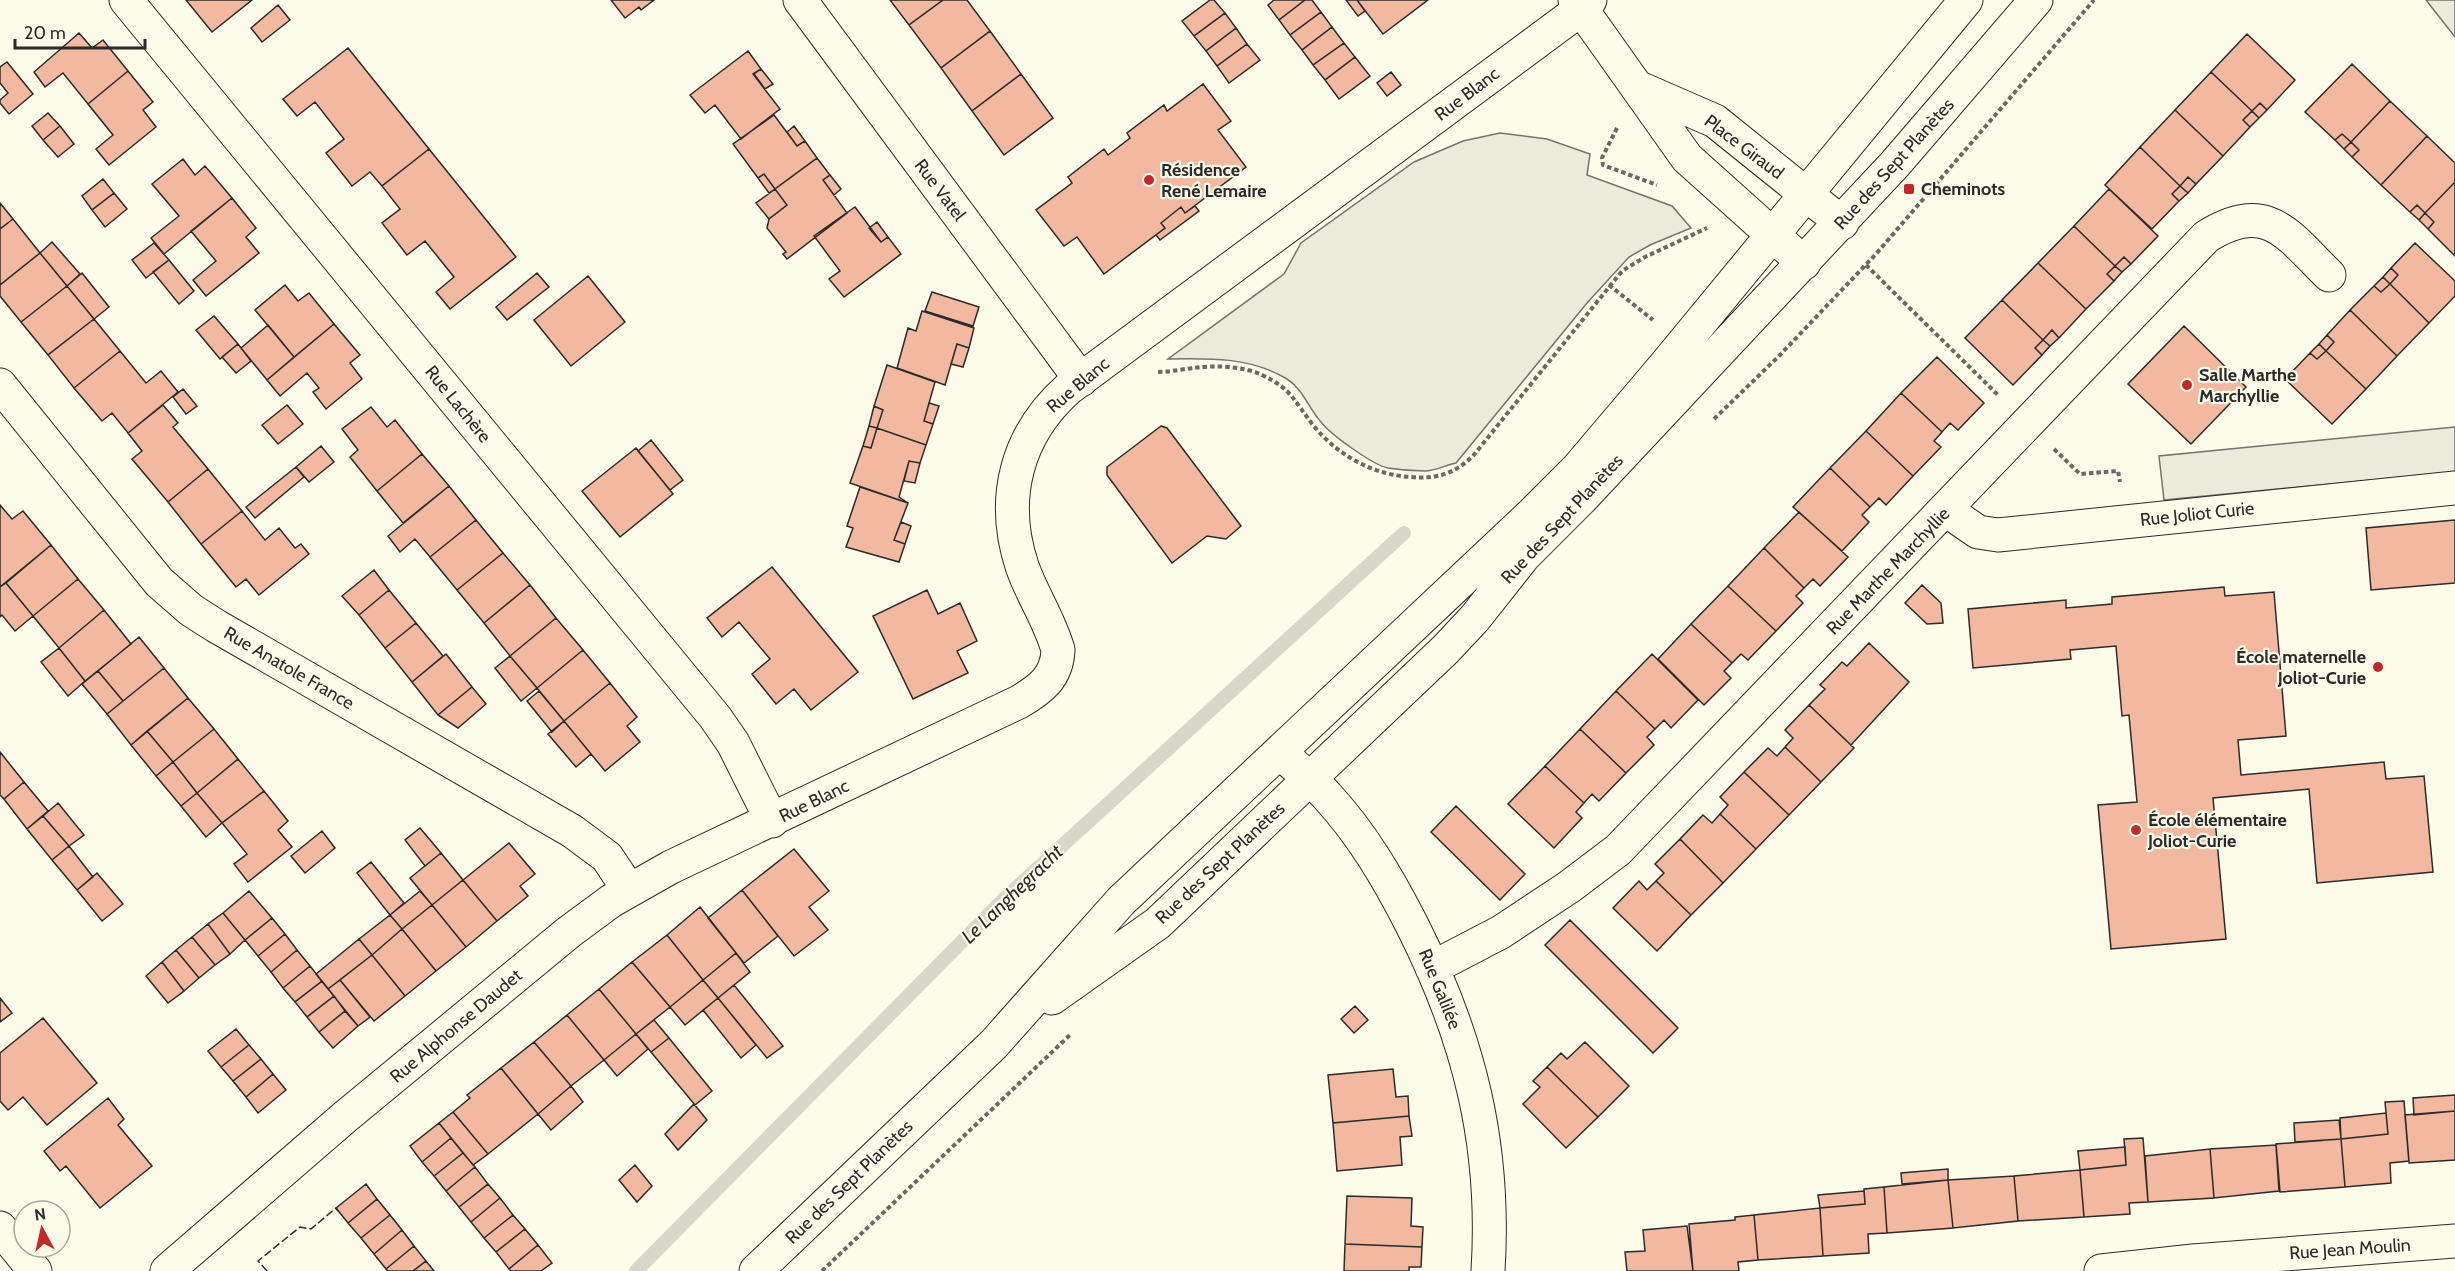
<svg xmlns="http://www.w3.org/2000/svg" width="2455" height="1271" viewBox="0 0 2455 1271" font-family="Cabin,sans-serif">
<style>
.green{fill:#ecebdb;stroke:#74746e;stroke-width:1.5}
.parking{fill:#eceadb;stroke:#74746e;stroke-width:1.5}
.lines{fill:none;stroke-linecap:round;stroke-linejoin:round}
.stream{stroke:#d8d7c9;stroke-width:14}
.building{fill:#f2b8a0;stroke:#2b2b2b;stroke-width:1.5}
.minor-casing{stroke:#2b2b2b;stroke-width:35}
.tertiary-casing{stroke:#2b2b2b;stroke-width:35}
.path{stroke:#6a6964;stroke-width:4;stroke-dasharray:4.5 3;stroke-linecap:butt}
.minor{stroke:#fdfbea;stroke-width:33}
.tertiary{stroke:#fdfbea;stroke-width:33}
.fence{stroke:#2b2b2b;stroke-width:1.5;stroke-dasharray:8 3;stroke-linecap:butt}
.poi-dot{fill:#c62828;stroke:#fdfbea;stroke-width:2}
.labels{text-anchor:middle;stroke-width:4.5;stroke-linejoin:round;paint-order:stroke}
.street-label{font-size:18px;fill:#2b2b2b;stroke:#fdfbea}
.poi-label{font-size:18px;font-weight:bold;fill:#2b2b2b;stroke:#fdfbea;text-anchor:start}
.water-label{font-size:20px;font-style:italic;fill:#2b2b2b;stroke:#fdfbea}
</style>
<rect width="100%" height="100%" fill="#fdfbea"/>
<path class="green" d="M1500,133L1547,139L1590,154L1587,175L1672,206L1691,228L1650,245L1629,257L1587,303L1456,463C1446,465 1435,471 1425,471C1414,471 1400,470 1388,468C1373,465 1331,435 1321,422C1309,409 1303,389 1287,379C1251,357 1209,358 1168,359L1284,274L1301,243L1414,162L1463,141Z"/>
<path class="parking" d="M2426,0H2455V37Z
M2455,427V472L2164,500L2159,456Z"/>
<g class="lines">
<path class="stream" d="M636,1271L1004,899L1404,533"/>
</g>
<path class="building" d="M186,0H252L212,32Z
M611,0H654L641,10L639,7L625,18Z
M890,0H943L909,25Z
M943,0H967L990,31L941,68L909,25Z
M1210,0H1214L1225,13L1194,36L1182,21Z
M1274,0H1305L1279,20L1268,5Z
M1305,0H1312L1321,12L1290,35L1279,20Z
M1346,0H1357L1365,11L1358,16Z
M1357,0H1428L1383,34Z
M278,5L290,20L262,42L251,28Z
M1321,12L1332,27L1302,50L1290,35Z
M1225,13L1236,28L1206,51L1194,36Z
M1332,27L1344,43L1313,65L1302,50Z
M1236,28L1247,44L1217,66L1206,51Z
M990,31L1021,74L972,111L941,68Z
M79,33L92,48L103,40L128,71L88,104L63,73L45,87L34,72Z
M2247,34L2295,80L2267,110L2260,103L2252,111L2211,72Z
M1344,43L1355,57L1325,80L1313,65Z
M1247,44L1260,60L1229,83L1217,66Z
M348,48L429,149L382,186L370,172L352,186L326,153L344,139L315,102L297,116L283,99Z
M748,51L761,69L753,74L780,109L741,139L715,105L705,113L690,95Z
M1355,57L1370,76L1339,99L1325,80Z
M7,62L33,94L9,114L0,103V100L8,93L0,83V67Z
M2352,64L2390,101L2351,142L2342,134L2335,140L2305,112Z
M761,69L773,84L765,89L754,74Z
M128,71L153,102L143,110L156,127L109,165L96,149L113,135L88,104Z
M1391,72L1401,85L1387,96L1377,83Z
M2211,72L2252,111L2243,120L2250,127L2223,156L2175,110Z
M1021,74L1053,118L1004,155L972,111Z
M1203,84L1231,121L1218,130L1246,167L1185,213L1181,207L1161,223L1165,228L1104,274L1077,237L1064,246L1036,210L1072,183L1068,177L1104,149L1108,155L1130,138L1127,133L1164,105L1167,111Z
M2390,101L2427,136L2381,185L2352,157L2359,150L2351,142Z
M2260,103L2267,110L2259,118L2252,111Z
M2175,110L2223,156L2196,184L2188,177L2180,186L2140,147Z
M2252,111L2259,118L2250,127L2243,120Z
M48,113L60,126L43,140L32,126Z
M774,115L797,146L805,141L817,158L775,189L764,174L758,178L733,144Z
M60,126L74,144L58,157L43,140Z
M794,126L805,141L797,146L787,132Z
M2342,134L2351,142L2344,149L2335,140Z
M2427,136L2455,163V182L2425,213L2417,205L2410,212L2381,185Z
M2351,142L2359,150L2352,157L2344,149Z
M2140,147L2180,186L2172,194L2179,201L2152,229L2105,185Z
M429,149L516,257L450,309L436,292L454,277L425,241L407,255L382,223L400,209L382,186Z
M817,158L830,175L823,180L847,213L787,259L783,254L786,252L767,228L769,219L787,205L775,189Z
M183,159L195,175L205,166L232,198L164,254L151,238L179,216L152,184Z
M764,174L775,189L769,193L758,178Z
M830,175L841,189L834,195L823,180Z
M2188,177L2196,184L2188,193L2180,186Z
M103,179L114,193L92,210L82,196Z
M2455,182V256L2428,229L2434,222L2425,213Z
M2180,186L2188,193L2179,201L2172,194Z
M775,189L787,205L769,219L756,203Z
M2109,189L2158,236L2131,264L2124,257L2115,266L2074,226Z
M114,193L127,209L105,227L92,210Z
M232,198L256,228L246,237L259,253L206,296L193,280L216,261L191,231Z
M0,203L13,219L0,229Z
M2417,205L2425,213L2419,220L2410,212Z
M1195,206L1199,211L1160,240L1156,235L1165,228L1161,223L1181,207L1185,213Z
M855,207L881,242L888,237L901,254L844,297L829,279L840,271L814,236Z
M2425,213L2434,222L2428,229L2419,220Z
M13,219L40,253L0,285V229Z
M877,222L888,237L881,242L869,228Z
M2074,226L2115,266L2107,274L2114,281L2086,309L2038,263Z
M52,242L80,274L67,286L40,253Z
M154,243L169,260L146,278L132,260Z
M2415,243L2455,281V296L2429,323L2390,284L2398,275L2391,268Z
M40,253L67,286L21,322L0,296V285Z
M2124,257L2131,264L2122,272L2115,266Z
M169,260L194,291L179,304L153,272Z
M2038,263L2086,309L2059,338L2052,330L2043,340L2002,300Z
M2115,266L2122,272L2114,281L2107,274Z
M2391,268L2398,275L2390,284L2383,277Z
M82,273L109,307L94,319L67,286Z
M537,273L549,287L507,320L496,307Z
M588,276L625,322L571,366L534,320Z
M2383,277L2390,284L2381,292L2374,286Z
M2390,284L2429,323L2397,356L2350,310L2374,286L2381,292Z
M285,285L298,301L309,293L334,324L294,357L255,310Z
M67,286L94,319L48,355L21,322Z
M932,292L979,307L973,326L925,311Z
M2002,300L2043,340L2035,348L2042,355L2013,385L1965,338Z
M2350,310L2397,356L2366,389L2326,351L2334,342L2327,335Z
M922,311L974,328L969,348L957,344L945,385L897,368L908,328L916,331Z
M214,316L238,344L220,359L196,330Z
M94,319L120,351L74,388L48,355Z
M334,324L360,355L350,363L362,379L326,409L313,392L319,388L307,373L280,396L267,380Z
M268,325L294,357L267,380L241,348Z
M2184,326L2246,387L2191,444L2128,384Z
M2052,330L2059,338L2050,346L2043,340Z
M2327,335L2334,342L2326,351L2319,344Z
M2043,340L2050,346L2042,355L2035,348Z
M238,344L251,361L236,373L222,357Z
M957,344L969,348L963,367L951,364Z
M2319,344L2326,351L2317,359L2310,353Z
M120,351L146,383L161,371L178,392L128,433L112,413L102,421L74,388Z
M2326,351L2366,389L2332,424L2285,379L2310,353L2317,359Z
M1937,357L1984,403L1958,430L1950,423L1942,432L1901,393Z
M887,365L935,382L924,421L933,424L926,445L877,428L883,410L874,406Z
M183,389L197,406L186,414L173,397Z
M1901,393L1942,432L1934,441L1941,447L1913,476L1866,431Z
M929,403L939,406L933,424L924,421Z
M163,405L178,423L173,427L208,469L168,502L132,459L142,451L128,433Z
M287,405L303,424L278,444L262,425Z
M874,406L883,410L877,428L869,426Z
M371,407L387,427L395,420L422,454L377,491L350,457L358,450L342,429Z
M869,426L877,428L871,448L863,446Z
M1161,426L1167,428L1241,526L1226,539L1207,536L1172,563L1107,475V467Z
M877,428L926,445L920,463L909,461L899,497L908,503L850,483L863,446L871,448Z
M1866,431L1913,476L1886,505L1879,498L1870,507L1830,468Z
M651,440L683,480L670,490L638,451Z
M321,446L334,462L309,482L296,467Z
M636,448L673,494L620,537L582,491Z
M422,454L449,486L403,523L377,491Z
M909,461L920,463L915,483L904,481Z
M296,467L304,477L255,518L246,507Z
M1830,468L1870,507L1862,515L1869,522L1842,551L1793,507Z
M208,469L242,511L201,544L168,502Z
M449,486L476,520L430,557L415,539L400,552L388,536Z
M860,487L908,503L894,540L905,544L899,562L846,547L853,528L847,526Z
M0,505L12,519L23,511L51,545L0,587Z
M242,511L265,540L279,528L295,548L301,544L309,554L259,595L246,579L236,587L201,544Z
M1799,512L1848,557L1820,586L1813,579L1804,588L1764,548Z
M476,520L503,553L457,590L430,557Z
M2455,520V583L2371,590L2366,528Z
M901,522L911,526L905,544L894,540Z
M51,545L78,579L33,616L6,583Z
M1764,548L1804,588L1796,596L1803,603L1776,631L1728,586Z
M503,553L530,585L484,623L457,590Z
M772,567L858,672L811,710L794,689L776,704L752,674L770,659L739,622L722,637L707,618Z
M374,570L389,590L359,615L342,596Z
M78,579L104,610L59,648L33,616Z
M6,583L33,616L15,631L2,615L0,617V587Z
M530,585L556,618L510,656L484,623Z
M1922,585L1941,603L1943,623L1927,624L1905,603Z
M1728,586L1776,631L1748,660L1741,654L1732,663L1691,624Z
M2224,587L2225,596L2274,592L2286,736L2238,740L2241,775L2384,762L2386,779L2424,776L2433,872L2317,883L2309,789L2213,798L2226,939L2111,949L2098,805L2137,802L2129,715L2122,716L2116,646L2070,650L2071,659L1973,668L1968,609L2066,600V608L2112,604V597Z
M389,590L416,623L385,648L359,615Z
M927,590L938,614L960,603L977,641L957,651L968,673L913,699L873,616Z
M104,610L131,644L85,681L59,648Z
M556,618L583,650L537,688L510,656Z
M416,623L443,656L412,682L385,648Z
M1691,624L1732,663L1724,671L1731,678L1704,705L1658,659Z
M139,637L164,668L123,701L98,671Z
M1869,643L1909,682L1851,745L1809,705L1825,689L1820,685L1842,662L1847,666Z
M59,648L85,681L68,696L41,662Z
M583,650L610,683L564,721L537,688Z
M446,654L472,687L438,715L412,682Z
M1652,654L1698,700L1671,728L1664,720L1655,729L1616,691Z
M510,656L537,688L521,701L495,668Z
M164,668L188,698L131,745L107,714Z
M98,671L123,701L107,714L82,684Z
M610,683L637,717L627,726L640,742L605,771L564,721Z
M472,687L486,704L458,728L438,715Z
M539,691L564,721L552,732L527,701Z
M1616,691L1655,729L1647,737L1654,745L1626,773L1580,729Z
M188,698L214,729L173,762L147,731Z
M1809,705L1854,748L1821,782L1785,747L1793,738L1785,730Z
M564,721L591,754L576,767L548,734Z
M214,729L238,759L197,793L173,762Z
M1580,729L1626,773L1599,801L1592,794L1584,803L1545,766Z
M147,731L173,762L156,776L131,745Z
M1785,747L1821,782L1789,815L1744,772L1768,748L1777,756Z
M0,752L24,782L4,799L0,795Z
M238,759L264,791L222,823L197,793Z
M173,762L197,793L181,806L156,776Z
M1545,766L1584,803L1576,812L1582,818L1554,848L1508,804Z
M1744,772L1789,815L1756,849L1720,814L1728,805L1720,797Z
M24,782L48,811L27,829L4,799Z
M264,791L288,821L278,830L292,847L248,882L234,864L247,854L222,823Z
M197,793L222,823L206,837L181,806Z
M58,803L84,835L69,846L43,816Z
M1456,806L1525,874L1500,900L1431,832Z
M1720,814L1756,849L1723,883L1680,839L1703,815L1712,823Z
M43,816L69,846L52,860L27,829Z
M420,828L441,853L425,866L405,840Z
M322,831L335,848L305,873L291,856Z
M1680,839L1723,883L1691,915L1656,881L1664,873L1655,864Z
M509,843L535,874L520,886L528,896L497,921L463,880Z
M69,846L93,877L77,890L52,860Z
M794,849L829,891L809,907L828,930L794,956L742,890Z
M441,853L463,880L432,905L410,878Z
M371,862L404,903L390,915L357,873Z
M97,873L123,904L102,921L77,890Z
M463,880L497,921L466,947L432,905Z
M1639,881L1647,890L1656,881L1691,915L1657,951L1613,908Z
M742,890L778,936L744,963L708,918Z
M249,891L272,918L245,940L223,913Z
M420,891L432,905L402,929L390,915Z
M432,905L466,947L436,971L402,929Z
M700,907L736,953L703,980L667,935Z
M223,913L245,940L230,954L208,924Z
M390,915L402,929L372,955L359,939Z
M272,918L285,934L258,956L245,940Z
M1570,920L1678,1028L1653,1053L1545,945Z
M208,924L230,954L215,965L192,937Z
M402,929L436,971L405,996L372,955Z
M285,934L297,950L271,972L258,956Z
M667,935L703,980L670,1007L632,962Z
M192,937L215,965L199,978L176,950Z
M359,939L372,955L328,989L316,974Z
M176,950L199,978L184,991L162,962Z
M297,950L310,966L283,988L271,972Z
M736,953L750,972L718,998L703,980Z
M372,955L405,996L374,1021L340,980Z
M162,962L184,991L168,1003L146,976Z
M632,962L670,1007L636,1034L599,989Z
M310,966L322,981L295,1002L283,988Z
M340,980L370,1017L358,1026L328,989Z
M703,980L718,998L685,1025L670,1007Z
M322,981L334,996L307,1017L295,1002Z
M734,985L783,1046L767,1058L718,998Z
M599,989L636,1034L604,1060L567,1015Z
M334,996L345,1011L319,1032L307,1017Z
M0,998L12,1013L0,1022Z
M718,998L756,1045L741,1058L703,1010Z
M1355,1006L1368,1020L1354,1033L1341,1019Z
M345,1011L358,1026L333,1048L319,1032Z
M567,1015L604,1060L571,1086L534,1042Z
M43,1018L97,1083L47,1125L23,1097L8,1110L0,1101V1053Z
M654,1020L669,1038L651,1052L636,1034Z
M236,1029L249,1045L221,1067L208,1051Z
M636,1034L648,1049L617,1076L604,1060Z
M669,1038L712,1091L695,1105L651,1052Z
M534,1042L571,1086L538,1114L501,1068Z
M1585,1042L1629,1086L1598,1117L1547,1067L1561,1053L1567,1059Z
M249,1045L261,1059L233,1081L221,1067Z
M261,1059L273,1074L246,1097L233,1081Z
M1547,1067L1598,1117L1566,1148L1523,1104L1540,1087L1533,1081Z
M501,1068L538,1114L488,1154L453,1112L470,1098L467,1095Z
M1393,1069L1396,1097L1408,1096L1409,1116L1333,1123L1328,1075Z
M273,1074L286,1090L258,1113L246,1097Z
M571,1086L583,1102L551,1130L538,1114Z
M2455,1095V1111L2414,1115L2413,1098Z
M108,1098L124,1119L118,1125L152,1166L100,1208L66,1166L60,1171L44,1151Z
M2404,1101L2409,1161L2390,1163L2391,1183L2345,1187L2341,1139L2388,1134L2385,1102Z
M694,1104L707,1120L678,1150L665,1134Z
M2455,1111V1160L2409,1163L2405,1115Z
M453,1112L488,1154L473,1165L439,1123Z
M2386,1113L2388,1134L2341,1139L2340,1118Z
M1409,1116L1412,1136L1400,1137L1402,1165L1337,1171L1333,1123Z
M2339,1120L2341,1139L2295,1142L2294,1123Z
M439,1123L451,1138L422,1162L410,1146Z
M451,1138L463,1153L434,1176L422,1162Z
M2143,1138L2148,1202L2129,1203L2130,1214L2084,1217L2080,1170L2126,1165L2124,1139Z
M2341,1139L2345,1187L2280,1192L2276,1144Z
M2276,1145L2279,1191L2214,1198L2210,1149Z
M2125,1147L2126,1165L2080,1170L2078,1151Z
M2210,1149L2214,1198L2148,1202L2145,1156Z
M463,1153L475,1167L446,1191L434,1176Z
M635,1165L652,1186L637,1202L619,1180Z
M475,1167L488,1184L459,1207L446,1191Z
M1948,1169V1180L1902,1184L1901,1173Z
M2080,1170L2084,1217L2018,1221L2014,1176Z
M2014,1176L2018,1221L1953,1228L1948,1180Z
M1948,1180L1953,1228L1887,1233L1884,1187Z
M366,1184L377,1199L348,1223L336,1208Z
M488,1184L500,1198L471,1222L459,1207Z
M1884,1187L1887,1233L1868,1234L1869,1253L1823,1256L1820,1208L1865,1204L1864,1189Z
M1864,1191L1865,1204L1820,1208L1818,1195Z
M1347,1196L1412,1198L1411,1226L1423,1227L1422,1247L1345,1244Z
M500,1198L513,1215L484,1238L471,1222Z
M377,1199L390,1215L361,1238L348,1223Z
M1820,1208L1823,1256L1758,1260L1754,1215Z
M390,1215L402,1230L374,1254L361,1238Z
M513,1215L525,1229L496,1252L484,1238Z
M1754,1215L1758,1260L1738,1262L1739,1271H1693L1689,1224L1735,1220V1217Z
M1687,1226L1693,1271H1627L1625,1252L1645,1251L1643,1230Z
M525,1229L538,1245L509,1269L496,1252Z
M402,1230L414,1246L386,1269L374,1254Z
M1345,1244L1422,1247L1421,1267H1409V1271H1344Z
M538,1245L552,1263L541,1271H511L509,1269Z
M414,1246L426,1261L413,1271H388L386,1269Z
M426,1261L434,1271H413Z"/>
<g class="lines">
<g class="minor-casing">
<path id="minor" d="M126,0L715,717L733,743L772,821
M800,0L1081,380
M1575,0L1687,158L1804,263
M1637,87L1715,121L1842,223
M0,385L159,582L191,610L216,626L572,831L607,857L629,890
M1946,510L1978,532L1998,535L2455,488
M1280,752C1295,767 1313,780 1327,796C1362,834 1388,878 1412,925C1469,1038 1496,1144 1488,1271
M1432,968L1501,932L1569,887L1618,850L2206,237C2267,198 2288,235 2329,275
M0,1228L35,1271
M167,1271L345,1117L569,932L611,901L671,867L1019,702C1041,689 1057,677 1058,650C1050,621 1032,595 1022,566C1000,499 1016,435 1069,388L1581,9L1590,0
M2101,1271L2193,1261L2455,1241"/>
</g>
<g class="tertiary-casing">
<path id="tertiary" d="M1052,998L1158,923L1446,649L1475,618L1524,556L1582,498L1895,164L2036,0
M756,1271L994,1044L1121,901L1531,515L1578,468L1667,363L1966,0"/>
</g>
<path class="path" d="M1617,128L1602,158L1603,165L1657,185
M1866,265L1999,396
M1609,285L1653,320
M1158,372C1170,372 1182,369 1194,368C1215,365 1243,366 1262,375C1292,389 1294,401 1313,425C1337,455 1373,475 1411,477C1437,479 1454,474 1473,456L1622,271L1645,257L1707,228
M1714,419L1779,356L1876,254L2094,0
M2054,449L2080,474L2118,471L2120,482
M822,1271L1071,1034"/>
<use href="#minor" class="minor"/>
<use href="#tertiary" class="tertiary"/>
<path class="fence" d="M267,1271L258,1261L300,1227L311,1229L336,1208L338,1211"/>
</g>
<g class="poi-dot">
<circle cx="1149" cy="180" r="6"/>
<rect x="1903" y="183" width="12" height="12" rx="3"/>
<circle cx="2187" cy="385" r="6"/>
<circle cx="2378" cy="667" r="6"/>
<circle cx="2136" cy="830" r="6"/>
</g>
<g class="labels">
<g class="street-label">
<text transform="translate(1467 94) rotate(-37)" y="6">Rue Blanc</text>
<text transform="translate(1744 147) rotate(37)" y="6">Place Giraud</text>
<text transform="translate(1894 164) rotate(-48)" y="6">Rue des Sept Planètes</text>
<text transform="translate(940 190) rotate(53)" y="6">Rue Vatel</text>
<text transform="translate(1078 385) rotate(-40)" y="6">Rue Blanc</text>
<text transform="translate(458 404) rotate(51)" y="6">Rue Lachère</text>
<text transform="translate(2197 514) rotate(-6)" y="6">Rue Joliot Curie</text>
<text transform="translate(1562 519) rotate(-47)" y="6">Rue des Sept Planètes</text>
<text transform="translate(1888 571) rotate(-46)" y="6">Rue Marthe Marchyllie</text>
<text transform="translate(289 668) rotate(30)" y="6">Rue Anatole France</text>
<text transform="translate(814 801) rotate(-26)" y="6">Rue Blanc</text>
<text transform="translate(1220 863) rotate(-43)" y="6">Rue des Sept Planètes</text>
<text transform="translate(1440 989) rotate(68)" y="6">Rue Galilée</text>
<text transform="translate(456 1026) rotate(-40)" y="6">Rue Alphonse Daudet</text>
<text transform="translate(849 1182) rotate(-44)" y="6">Rue des Sept Planètes</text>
<text transform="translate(2350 1249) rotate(-4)" y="6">Rue Jean Moulin</text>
</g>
<g class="poi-label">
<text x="1161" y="176">Résidence<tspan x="1161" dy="21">René Lemaire</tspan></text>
<text x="1921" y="195">Cheminots</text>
<text x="2199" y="381">Salle Marthe<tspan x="2199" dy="21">Marchyllie</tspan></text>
<text x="2366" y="663" text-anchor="end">École maternelle<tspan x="2366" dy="21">Joliot-Curie</tspan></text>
<text x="2148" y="826">École élémentaire<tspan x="2148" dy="21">Joliot-Curie</tspan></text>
</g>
<g class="water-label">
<text transform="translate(1012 894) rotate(-44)" y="7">Le Langhegracht</text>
</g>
</g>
<g transform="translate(42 1229) rotate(352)"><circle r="28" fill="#fdfbea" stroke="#a9a89e" stroke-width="1.5"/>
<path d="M0-4.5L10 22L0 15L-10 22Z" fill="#c62828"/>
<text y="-9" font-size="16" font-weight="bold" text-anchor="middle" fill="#2b2b2b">N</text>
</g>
<path d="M15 39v9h130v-9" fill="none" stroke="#2b2b2b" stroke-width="3"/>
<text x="24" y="39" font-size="18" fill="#2b2b2b" stroke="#fdfbea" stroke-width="4.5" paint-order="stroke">20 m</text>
</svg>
